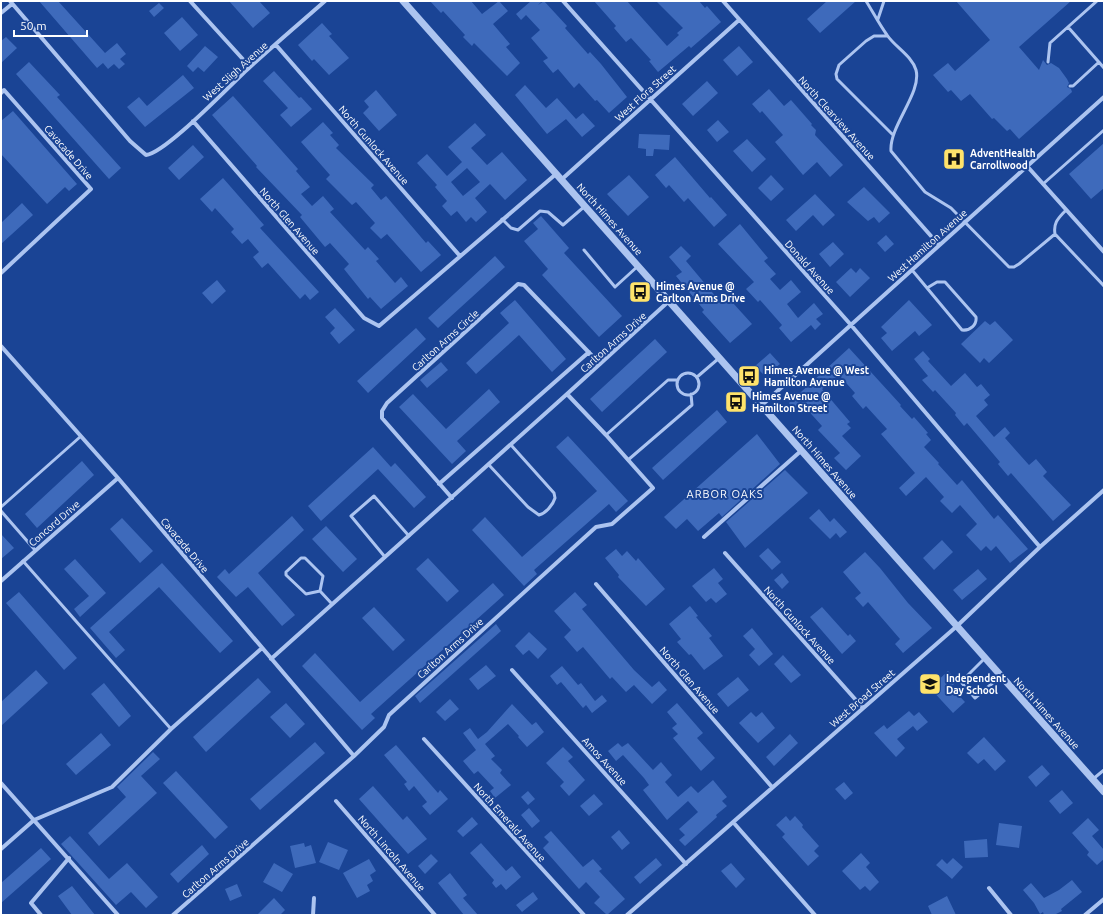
<svg xmlns="http://www.w3.org/2000/svg" width="1105" height="916" viewBox="0 0 1105 916" font-family="Ubuntu,sans-serif">
<style>
.building{fill:#3e6abb;fill-rule:evenodd}
.lines{fill:none;stroke-linecap:round;stroke-linejoin:round}
.service{stroke:#acc4f0;stroke-width:3}
.minor{stroke:#acc4f0;stroke-width:4}
.tertiary{stroke:#acc4f0;stroke-width:7}
.labels{text-anchor:middle;stroke-width:4;stroke-linejoin:round;paint-order:stroke}
.street-label{font-size:10px;fill:#fff;stroke:#1a4495}
.poi-label{font-size:10px;font-weight:bold;fill:#fff;stroke:#1a4495;text-anchor:start}
.neighbourhood-label{font-size:11px;letter-spacing:1px;fill:#fff;stroke:#1a4495}
</style>
<rect width="100%" height="100%" fill="#1a4495"/>
<path class="building" d="M39,1H58L105,53L117,43L126,54L120,59L125,64L119,69L114,64L108,69L103,63L97,68Z
M229,1H259L270,13L253,28Z
M430,1H471L482,14L499,1L508,11L493,24L510,44L506,47L520,63L507,76L474,43L472,46L463,37L465,35L443,11L441,13Z
M531,1H542L538,5L544,1L567,26L565,28L588,54L590,52L601,64L627,97L609,113L597,100L595,101L579,83L574,88L558,69L553,73L543,61L548,58L531,38L540,30L526,15L521,20L516,14Z
M594,1H627L667,46L679,35L677,33L683,28L656,1H699L705,8L707,6L721,22L691,48L689,46L658,72L649,61L651,60L631,38L626,42L614,28L616,26Z
M827,1H856L820,33L807,19Z
M956,1H1071L1019,47L1039,70L1043,60L1047,65L1051,63L1059,68L1067,79L1069,83L1067,87L1071,89L1072,92L1019,139L1010,129L1007,131L994,118L992,119L970,94L961,101L951,90L948,92L933,75L948,63L955,71L990,40Z
M159,3L164,8L154,17L149,11Z
M182,17L198,35L180,51L164,33Z
M322,23L332,34L329,36L349,58L329,75L314,59L312,61L298,45Z
M6,37L17,48L1,63V41Z
M205,46L218,57L204,72L198,67L193,72L187,66Z
M739,46L753,62L737,76L723,60Z
M29,62L60,95L57,97L121,168L109,179L16,74Z
M274,71L299,98L301,97L312,109L291,127L280,115L288,108L263,81Z
M183,75L194,88L145,127L127,107L139,97L147,106Z
M707,81L718,93L693,116L682,104Z
M525,85L546,108L557,98L576,119L583,113L595,126L582,137L566,119L547,134L515,95Z
M769,89L784,106L791,100L812,124L811,125L816,130L815,135L843,165L830,177L817,162L803,175L775,142L783,135L762,111L760,113L752,104Z
M376,90L397,115L379,131L363,113L369,107L364,101Z
M233,96L298,169L296,171L310,187L301,194L312,206L323,196L334,209L330,212L365,250L368,247L379,259L376,261L395,283L401,277L408,286L381,309L370,297L368,299L344,269L349,264L330,243L325,247L300,217L302,215L256,167L257,166L212,115Z
M13,111L77,184L69,191L65,187L47,204L1,154V121Z
M718,120L729,132L717,142L707,130Z
M323,122L333,133L330,135L339,145L336,148L374,185L371,188L381,200L386,196L426,243L428,241L441,255L421,272L387,234L381,239L370,228L375,223L356,202L352,205L326,179L330,175L301,142Z
M475,123L486,135L471,148L487,165L502,152L527,180L505,200L490,184L475,198L487,212L476,222L471,217L466,222L457,211L451,216L442,206L447,201L435,187L437,185L417,163L427,154L447,176L462,162L448,147ZM467,168L480,182L463,196L451,182Z
M639,134L670,135L669,150L654,149L653,156H646V149L638,148Z
M747,139L766,159L752,172L733,151Z
M1104,143V188L1091,199L1069,174Z
M193,145L204,157L179,180L168,168Z
M675,157L710,198L711,197L727,215L714,227L688,198L684,202L669,185L666,188L655,175Z
M629,175L649,197L628,216L607,194Z
M771,175L784,189L771,201L758,188Z
M223,178L264,225L260,228L319,292L310,300L305,294L300,299L268,263L262,268L253,257L259,252L248,239L242,244L231,232L234,229L215,208L212,212L200,199Z
M864,187L890,213L879,223L874,217L868,221L847,202Z
M815,194L835,215L823,226L813,215L796,231L786,220Z
M22,203L33,215L1,244V223Z
M541,216L569,248L564,253L622,316L599,337L542,275L548,269L524,241L538,229L533,223Z
M740,224L768,258L764,261L776,274L770,279L780,290L791,280L801,292L787,304L798,318L814,303L823,314L816,319L821,324L815,330L811,325L791,342L779,328L782,325L760,300L758,302L746,289L754,282L718,244Z
M886,235L894,244L885,252L877,243Z
M833,242L844,254L830,267L819,254Z
M681,246L691,256L686,261L717,298L723,292L752,324L730,343L702,312L704,310L676,276L682,272L669,257Z
M495,256L505,267L438,328L428,318Z
M851,268L856,273L860,268L870,278L850,297L836,282Z
M217,280L226,291L212,304L202,293Z
M515,300L566,359L552,372L519,335L476,374L466,363L509,323L500,313Z
M909,300L932,325L919,336L915,331L892,351L881,338L887,333L881,327Z
M335,308L355,330L339,344L330,333L335,328L325,317Z
M985,321L990,325L995,321L1013,340L989,363L984,358L980,363L961,344Z
M416,328L426,339L368,393L357,381Z
M655,339L667,352L602,412L590,399Z
M849,348L901,405L900,406L912,419L914,417L928,433L926,434L931,440L924,447L939,463L938,464L957,485L962,480L994,519L998,515L1028,549L1010,563L996,546L991,551L986,546L981,551L966,535L977,524L960,505L952,513L940,501L944,497L926,477L906,496L899,488L915,473L881,434L887,429L866,406L863,409L852,396L855,393L839,375L822,389L850,422L847,424L851,428L842,436L861,456L846,470L834,458L840,453L818,430L822,426L804,406L797,412L789,403Z
M923,351L930,359L928,361L951,386L965,373L977,387L981,384L990,395L984,400L988,405L976,416L994,437L1005,427L1010,433L1005,438L1029,465L1036,459L1047,472L1043,476L1071,505L1053,521L1011,473L1008,476L998,464L1000,462L967,423L964,426L955,415L956,413L935,390L933,392L922,380L928,376L914,359Z
M770,353L780,364L765,376L755,366Z
M441,362L448,370L427,388L420,380Z
M489,389L500,402L457,441L466,451L452,464L399,407L413,394L446,429Z
M717,410L727,422L663,480L652,468Z
M757,434L780,464L722,517L719,513L698,531L687,519L676,529L664,517Z
M568,436L628,501L616,512L609,504L534,570L537,574L524,586L472,530L485,517L522,557L597,491L556,447Z
M373,447L391,467L395,463L426,497L414,508L378,469L321,521L308,506Z
M82,461L94,475L37,528L25,514Z
M785,470L808,493L745,548L726,522Z
M819,509L830,522L834,518L847,532L840,538L836,533L830,539L809,518Z
M292,516L304,530L258,573L295,615L282,626L248,587L236,597L217,577L225,569L229,574Z
M122,518L153,551L140,563L110,529Z
M326,526L357,559L343,572L312,539Z
M1,534L14,548L1,559Z
M942,540L953,552L934,570L923,558Z
M768,548L781,562L772,570L759,556Z
M616,549L622,556L627,551L636,561L638,558L665,589L646,606L618,577L619,575L605,558Z
M865,552L880,568L908,603L932,628L903,653L895,644L900,639L868,602L863,607L855,598L861,593L843,572Z
M428,558L459,591L447,602L416,569Z
M75,559L106,593L80,617L74,609L89,596L64,569Z
M162,563L233,641L220,653L159,587L109,632L125,650L116,658L90,628Z
M714,568L723,579L718,583L727,594L716,603L711,598L706,602L692,586Z
M978,569L987,579L962,600L953,590Z
M782,573L789,582L782,589L774,580Z
M493,583L504,595L371,714L375,718L362,730L302,666L315,653L360,702Z
M19,592L77,658L64,670L6,603Z
M575,592L587,605L582,609L634,670L652,687L659,681L667,690L652,704L634,685L626,692L612,677L610,679L583,647L577,652L564,637L571,630L554,611Z
M690,606L698,616L696,617L712,636L709,638L723,656L704,670L691,654L689,655L677,642L681,639L669,624Z
M374,607L405,640L393,651L362,618Z
M822,607L848,636L850,634L856,641L842,654L810,617Z
M496,624L501,631L420,703L415,696Z
M752,628L773,654L759,666L749,655L755,649L743,636Z
M529,632L547,649L538,659L529,650L523,655L515,646Z
M783,655L801,675L791,683L774,664Z
M486,665L496,676L478,690L469,679Z
M562,666L578,685L581,683L595,701L602,695L607,701L592,713L586,705L583,708L561,682L557,685L550,676Z
M36,670L48,683L1,726V702Z
M948,671L957,681L951,687L965,702L953,713L930,688Z
M738,677L749,690L728,707L717,694Z
M258,678L271,692L206,752L193,737Z
M104,683L131,716L119,727L91,694Z
M450,699L459,709L445,721L436,712Z
M286,703L305,724L290,738L270,717Z
M677,703L703,733L697,738L715,758L701,771L673,738L678,734L672,728L677,724L667,712Z
M512,704L532,725L536,722L544,732L527,747L518,737L519,736L508,724L485,744L495,756L491,759L502,770L500,773L511,785L495,798L490,791L494,788L478,771L474,774L463,761L476,750L463,733L470,728L478,739L487,732Z
M909,711L914,716L919,712L928,722L917,731L913,726L897,739L905,748L896,757L874,733L884,725L887,729Z
M751,712L756,717L762,712L775,728L758,743L739,723Z
M101,733L111,745L76,775L66,764Z
M790,734L798,743L774,766L766,757Z
M984,737L1006,761L995,771L984,759L978,764L967,753Z
M315,742L325,753L260,810L250,799Z
M618,743L622,747L628,743L653,770L661,762L672,775L665,782L678,797L691,786L698,793L713,780L727,797L722,801L727,806L716,815L717,817L685,846L679,840L685,835L679,829L698,812L688,801L667,820L643,790L649,785L644,778L623,755L616,761L608,751Z
M396,745L438,793L440,790L448,799L430,815L422,806L427,802L414,786L409,791L404,784L407,782L384,755Z
M563,747L573,757L568,761L585,780L569,796L560,786L564,782L546,763Z
M153,752L160,759L141,776L157,793L99,846L88,833L126,797L117,787Z
M1042,765L1050,774L1036,787L1028,777Z
M176,771L228,827L215,839L163,783Z
M844,782L853,793L845,800L835,789Z
M373,786L403,820L407,816L427,839L408,854L359,799Z
M1062,790L1073,803L1060,814L1049,801Z
M528,791L535,799L528,805L521,797Z
M594,794L603,804L589,816L580,806Z
M529,808L540,821L532,828L521,815Z
M786,816L790,821L795,816L803,825L802,827L819,846L814,851L819,856L808,866L782,837L785,834L776,825Z
M472,817L478,824L463,837L457,831Z
M1088,818L1099,830L1092,836L1104,850V859L1097,865L1087,855L1089,852L1072,833Z
M999,823L1022,826L1019,848L996,845Z
M619,830L630,843L622,850L611,837Z
M551,831L583,867L593,859L602,869L599,871L625,899L607,915L594,903L600,897L586,882L579,889L543,848L549,842L544,837Z
M70,836L109,879L127,863L158,897L146,908L131,892L116,905L61,844Z
M987,839L988,857L965,858L964,841Z
M328,842L348,850L339,870L319,862Z
M304,843L305,847L311,845L316,863L295,868L290,846Z
M481,843L506,871L512,866L521,877L506,890L501,884L496,888L492,883L494,880L470,853Z
M202,845L209,854L178,883L170,874Z
M41,848L51,859L1,903V883Z
M861,853L870,863L866,867L879,882L870,891L865,886L860,890L842,871Z
M431,854L438,861L425,874L418,866Z
M656,858L662,865L640,884L634,877Z
M953,858L963,867L952,879L936,865L942,859L947,864Z
M369,859L376,871L370,875L373,881L367,885L370,891L357,898L343,873Z
M274,863L293,874L282,892L263,882Z
M731,863L745,879L736,888L721,871Z
M450,873L467,895L463,898L478,915H464L438,883Z
M1072,880L1082,892L1061,909L1062,911L1054,915H1044L1043,912L1040,914L1034,903L1023,890L1031,883L1044,898L1059,890Z
M237,884L242,896L230,901L225,889Z
M72,886L95,915H72L58,896Z
M533,892L538,899L522,912L516,905Z
M947,896L956,915H932L928,906Z
M274,898L285,910L280,915H257Z"/>
<g class="lines">
<path class="service" d="M866,1C873,12 879,24 887,35C895,47 912,56 916,70C922,93 889,126 891,151L925,192L951,208L1009,267H1014L1019,264L1055,234L1104,286
M878,19L884,1
M1068,27L1104,68
M887,36H874L866,41L839,65L836,74L837,79L893,135
M1048,62L1050,43L1097,1
M1070,86H1073L1099,62
M1043,184L1104,130
M502,219L511,228L518,230L540,211L548,212L563,225L585,206
M1055,234C1053,222 1059,218 1066,210
M584,250L615,287L638,266
M912,270L962,330C970,331 977,325 976,317L945,282H937L927,288
M677 384a11 11 0 1 1 22 0a11 11 0 1 1-22 0Z
M697,377L718,359
M606,435L668,380H678
M628,460L692,405L691,394
M489,465L528,507L539,515C546,513 553,505 555,498L554,493L511,445
M1,507L80,437
M1,511L35,550
M385,557L351,516L374,496L409,536
M23,561L171,729
M320,591L306,594L286,575V572L301,558H305L323,576L320,591L332,604
M985,658L961,682L975,698L1001,676
M1093,779L1104,770"/>
<path class="minor" d="M10,1L130,141L146,155C166,153 230,85 250,67C274,45 300,23 325,1
M190,1L250,67
M563,1L851,325L1040,547
M723,1L939,245
M1,13L12,4
M276,45L460,256
M1,93L4,90L91,189L1,273
M193,121L364,318L379,326L556,174
M1027,166L1104,252
M561,180L739,20
M1,346L118,478L354,756
M762,405L1104,97
M439,484L589,352
M452,498L382,418V411L387,403L518,284L524,285L600,364
M704,537L802,450
M725,553L863,708
M1,581L118,478
M596,584L772,787
M271,659L567,394
M512,670L686,864
M424,739L584,915
M1,783L118,915
M336,801L435,915
M733,822L815,915
M1,849L34,820L112,787L171,729L262,648
M989,888L1011,915
M41,915L31,903L69,858
M173,915L354,756L384,727L389,715L596,527L612,524L653,488L606,435L567,394L669,301
M313,915L314,898
M627,915L957,626L1040,547L1104,490
M1085,915L1104,899"/>
<path class="tertiary" d="M403,1L1104,792"/>
</g>
<defs>
<g id="hospital-square" transform="scale(1.15)"><rect x="-9" y="-9" width="18" height="18" rx="4" fill="#ffe36b" stroke="#1a4495"/><path d="M-5-5h3v3.5h4V-5h3V5h-3V1.5h-4V5h-3Z" fill="#111"/></g>
<g id="bus-square" transform="scale(1.15)"><rect x="-9" y="-9" width="18" height="18" rx="4" fill="#ffe36b" stroke="#1a4495"/><path d="M-5-6H5V4H4V6H2V4H-2V6H-4V4H-5ZM-3.5-4V0h7V-4ZM-3.5 1.2v1.5H-2V1.2ZM2 1.2v1.5H3.5V1.2Z" fill="#111"/></g>
<g id="school-square" transform="scale(1.15)"><rect x="-9" y="-9" width="18" height="18" rx="4" fill="#ffe36b" stroke="#1a4495"/><path d="M0-5L7-2L0 1L-7-2ZM-4 1L0 2.5L4 1V4Q0 6-4 4Z" fill="#111"/></g>
</defs>
<g fill-rule="evenodd">
<use href="#hospital-square" x="954" y="159"/>
<use href="#bus-square" x="640" y="292"/>
<use href="#bus-square" x="749" y="376"/>
<use href="#bus-square" x="736" y="402"/>
<use href="#school-square" x="930" y="684"/>
</g>
<g class="labels">
<g class="street-label">
<text transform="translate(235 71) rotate(-42)" y="4">West Sligh Avenue</text>
<text transform="translate(645 93) rotate(-42)" y="4">West Flora Street</text>
<text transform="translate(837 118) rotate(48)" y="4">North Clearview Avenue</text>
<text transform="translate(374 145) rotate(49)" y="4">North Gunlock Avenue</text>
<text transform="translate(69 152) rotate(49)" y="4">Cavacade Drive</text>
<text transform="translate(610 219) rotate(48)" y="4">North Himes Avenue</text>
<text transform="translate(290 221) rotate(49)" y="4">North Glen Avenue</text>
<text transform="translate(927 245) rotate(-42)" y="4">West Hamilton Avenue</text>
<text transform="translate(810 267) rotate(48)" y="4">Donald Avenue</text>
<text transform="translate(445 340) rotate(-42)" y="4">Carlton Arms Circle</text>
<text transform="translate(613 342) rotate(-42)" y="4">Carlton Arms Drive</text>
<text transform="translate(825 462) rotate(49)" y="4">North Himes Avenue</text>
<text transform="translate(54 523) rotate(-41)" y="4">Concord Drive</text>
<text transform="translate(185 545) rotate(50)" y="4">Cavacade Drive</text>
<text transform="translate(800 625) rotate(48)" y="4">North Gunlock Avenue</text>
<text transform="translate(450 648) rotate(-42)" y="4">Carlton Arms Drive</text>
<text transform="translate(690 680) rotate(49)" y="4">North Glen Avenue</text>
<text transform="translate(862 698) rotate(-41)" y="4">West Broad Street</text>
<text transform="translate(1047 713) rotate(48)" y="4">North Himes Avenue</text>
<text transform="translate(605 761) rotate(48)" y="4">Amos Avenue</text>
<text transform="translate(510 822) rotate(48)" y="4">North Emerald Avenue</text>
<text transform="translate(392 853) rotate(49)" y="4">North Lincoln Avenue</text>
<text transform="translate(215 868) rotate(-41)" y="4">Carlton Arms Drive</text>
</g>
<g class="poi-label">
<text x="970" y="157">AdventHealth<tspan x="970" dy="12">Carrollwood</tspan></text>
<text x="656" y="290">Himes Avenue @<tspan x="656" dy="12">Carlton Arms Drive</tspan></text>
<text x="764" y="374">Himes Avenue @ West<tspan x="764" dy="12">Hamilton Avenue</tspan></text>
<text x="752" y="400">Himes Avenue @<tspan x="752" dy="12">Hamilton Street</tspan></text>
<text x="946" y="682">Independent<tspan x="946" dy="12">Day School</tspan></text>
</g>
<g class="neighbourhood-label">
<text x="725" y="498">ARBOR OAKS</text>
</g>
</g>
<rect width="1105" height="916" fill="none" stroke="#ffffff" stroke-width="4"/>
<path d="M14 30v6h73v-6" fill="none" stroke="#ffffff" stroke-width="2"/>
<text x="20" y="30" font-size="12" fill="#ffffff" stroke="#1a4495" stroke-width="3" paint-order="stroke">50 m</text>
</svg>
